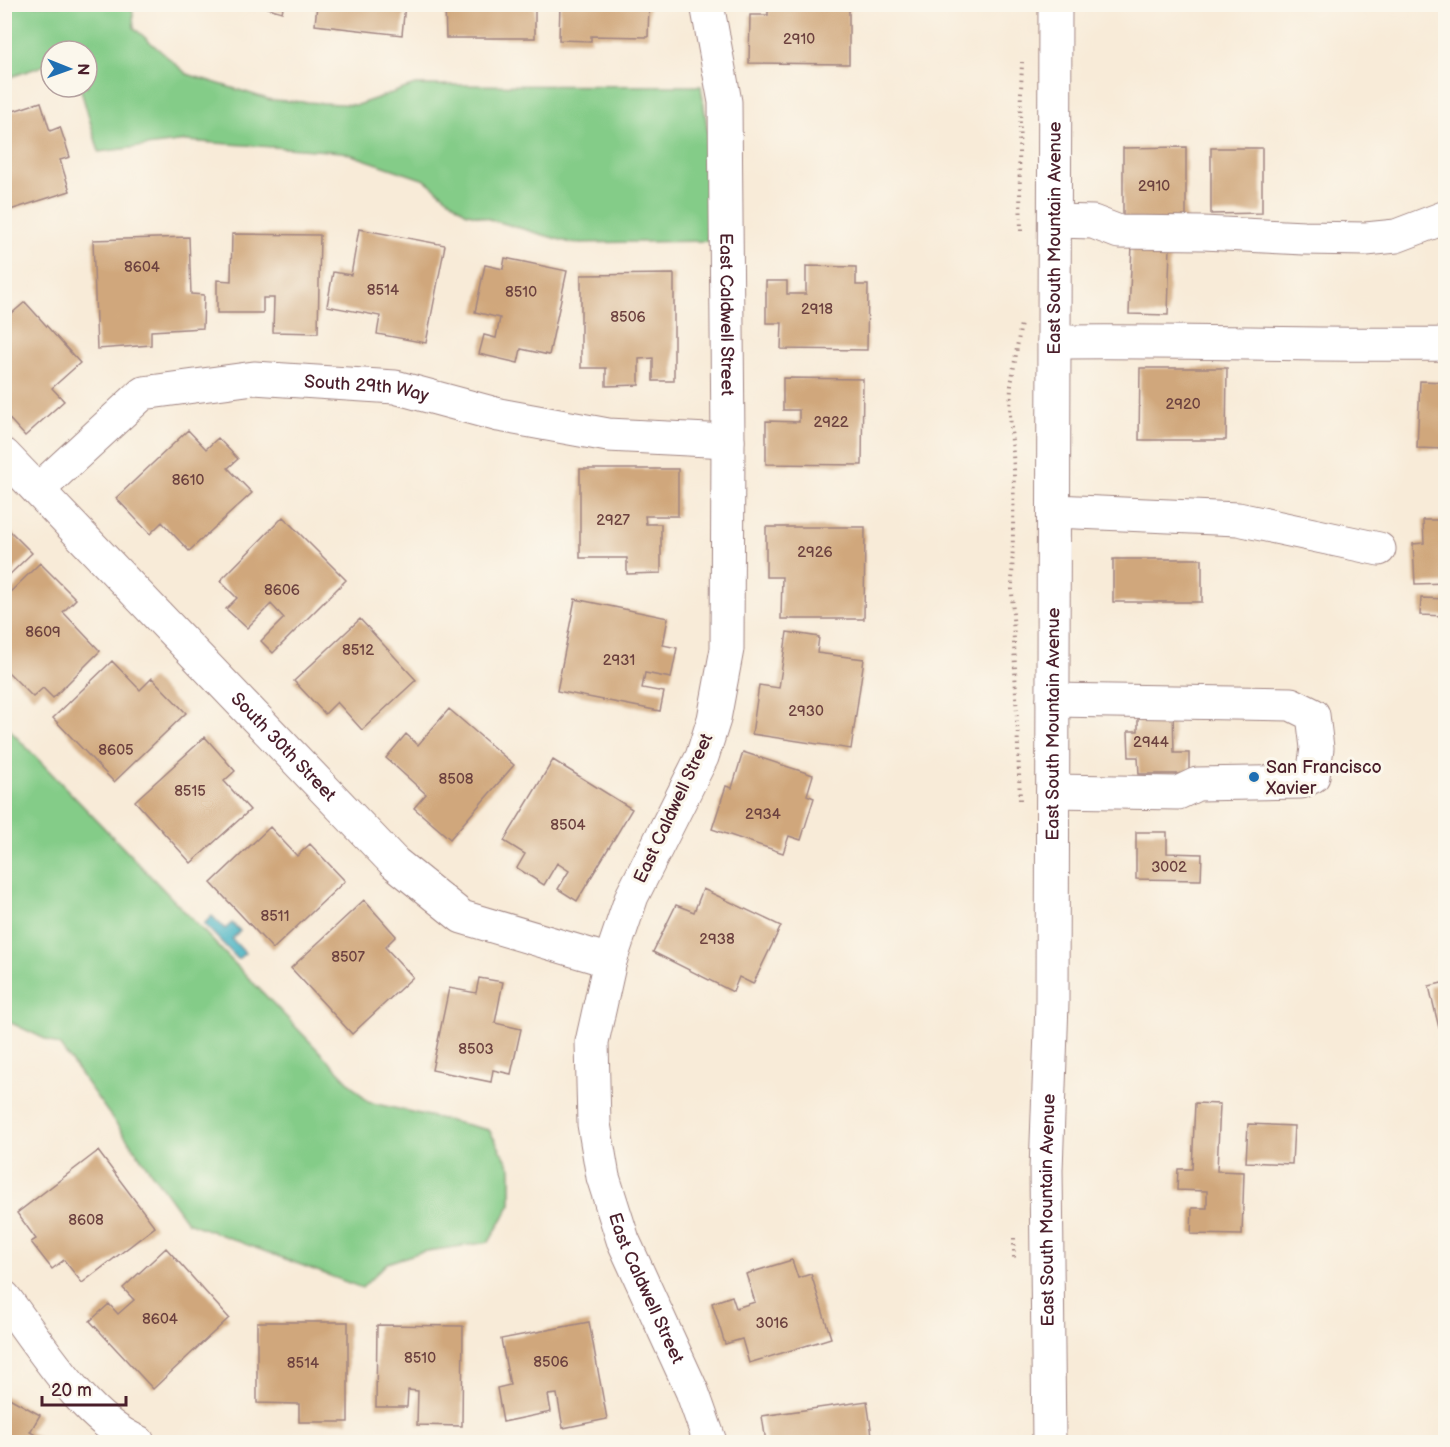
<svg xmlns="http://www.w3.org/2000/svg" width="1450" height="1447" viewBox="0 0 1450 1447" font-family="'Balsamiq Sans',sans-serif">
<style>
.green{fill:#84cc88;stroke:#67765a;stroke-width:1.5}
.water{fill:#46b3c3;stroke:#486977;stroke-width:1.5}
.building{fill:#d0a77b}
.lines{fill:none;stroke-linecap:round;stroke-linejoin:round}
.minor-casing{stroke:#a18582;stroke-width:35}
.path{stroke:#a18582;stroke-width:4;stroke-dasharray:1.5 4.5;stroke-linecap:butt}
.minor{stroke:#fff;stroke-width:33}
.poi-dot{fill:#1f6fb2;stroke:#fbf7ec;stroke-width:2}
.labels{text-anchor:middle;stroke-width:6;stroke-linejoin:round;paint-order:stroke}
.number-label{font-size:15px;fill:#6c413f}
.street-label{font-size:18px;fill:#4a1f2b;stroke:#fbf7ec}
.poi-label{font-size:18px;fill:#4a1f2b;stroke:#fbf7ec;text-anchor:start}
</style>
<rect width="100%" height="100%" fill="#fbf7ec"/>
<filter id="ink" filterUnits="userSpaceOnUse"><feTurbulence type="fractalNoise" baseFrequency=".0167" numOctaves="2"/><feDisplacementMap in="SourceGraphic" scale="12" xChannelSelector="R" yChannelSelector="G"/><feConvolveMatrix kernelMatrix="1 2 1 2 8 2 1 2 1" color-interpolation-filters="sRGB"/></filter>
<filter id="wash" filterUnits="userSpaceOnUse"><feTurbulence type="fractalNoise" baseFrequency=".008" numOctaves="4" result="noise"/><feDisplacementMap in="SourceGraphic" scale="24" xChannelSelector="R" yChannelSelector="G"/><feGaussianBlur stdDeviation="1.35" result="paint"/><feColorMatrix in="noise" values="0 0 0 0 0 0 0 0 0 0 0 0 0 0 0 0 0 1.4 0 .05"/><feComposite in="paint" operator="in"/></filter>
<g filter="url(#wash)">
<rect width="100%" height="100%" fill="#f8ebd8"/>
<path class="green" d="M4,5H132L134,28L187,74L271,100L357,105L415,85L701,86L711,154L708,241L571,243L465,212L425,180L343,152L186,141L99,152L80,87H87V51H51V63L5,79Z
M5,725L368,1102L489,1130L511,1168V1204L489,1242L421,1252L387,1263L362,1288L187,1222L60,1046L5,1020Z"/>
<path class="water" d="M212,916L225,929L232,923L240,931L232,939L245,953L238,959L204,924Z"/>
<g id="blocks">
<path class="building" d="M255,4H284L282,12Z
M317,4H405L402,35L315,25Z
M445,4H535V38H446Z
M560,4H649L648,37L591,36V41L559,40Z
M768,4H849V64L749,63L750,15H768Z
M41,102L50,131L60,127L70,157L60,160L70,191L4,212V114Z
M1186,147V225H1123V148Z
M1211,148H1262V213L1211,214Z
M359,229L445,245L426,343L377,334L380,316L327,306L333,272L351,275Z
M232,234L320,235L318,333L273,332L274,298H263V313H217V280L231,281Z
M189,237L191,294L204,295L203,328L151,331V345L97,349L93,240Z
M1132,245L1170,246L1168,315L1129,314Z
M505,258L567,271L549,355L521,349L518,363L479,354L484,335L496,338L500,318L475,312L485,265L503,269Z
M806,266L856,267V285H868L867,350L781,349L782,323H766V281H787V294H806Z
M674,274V381H653V358L639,359V385L606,386V368H581V275Z
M25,302L80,363L52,388L64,401L25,436L4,413V320Z
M1140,368H1227L1226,440H1139Z
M783,378L863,379L862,465L766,464V421L799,422V410H783Z
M1420,381L1446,382V449L1417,448Z
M188,430L206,449L218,438L238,459L228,468L252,493L189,551L162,522L150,534L116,498Z
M580,469H678V516H645L646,524H661V573L627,574V558H580Z
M283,517L346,580L273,653L261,641L284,618L271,604L247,628L226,609L237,598L220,581Z
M1423,520H1446V583L1415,584L1413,544L1424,543Z
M766,527H865L864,619H781L782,577H766Z
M9,530L32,553L4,580V534Z
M1113,559H1202V602H1113Z
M40,563L76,599L63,612L100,651L53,698L43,688L33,697L4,668V598Z
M1421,598L1446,599V616L1420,615Z
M575,599L668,618L663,645L677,648L671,678L645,673L642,688L664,692L660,711L557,691Z
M360,619L416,680L362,730L337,702L325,714L294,681Z
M787,632L819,637L817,653L864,659L851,749L752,734L759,685L779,688Z
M112,661L140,690L152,678L186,713L114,782L53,718Z
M449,709L514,765L450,839L414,808L426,794L386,758L406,734L418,745Z
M1138,710H1173L1174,753H1189V774H1139L1138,757H1129L1128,731H1138Z
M205,737L235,771L224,781L250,810L191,863L135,801Z
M743,752L813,775L807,795L814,798L801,840L789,836L783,853L712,829L726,786L732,788Z
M553,760L632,809L577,901L558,889L569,871L557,863L544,885L517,868L525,854L504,841Z
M270,827L297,856L310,844L345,881L273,949L211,883Z
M1136,832H1167V853L1202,854L1201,880L1136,879Z
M703,889L781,926L753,984L739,977L733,992L653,952L676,905L694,912Z
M364,900L396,936L385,947L413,977L352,1034L291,968Z
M479,978L503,982L495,1023L521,1029L511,1074L493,1070L491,1082L432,1070L449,988L476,993Z
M1446,982V1027L1439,1028L1429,986Z
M1195,1103L1220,1104L1217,1171L1244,1172L1242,1235L1191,1234L1192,1208H1207V1191L1177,1190L1178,1169H1192Z
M1248,1124L1294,1126L1292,1164L1246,1162Z
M98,1151L155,1227L82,1283L64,1260L52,1269L31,1242L36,1239L17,1213Z
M166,1248L229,1318L153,1389L90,1321L109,1304L118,1314L134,1300L123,1288Z
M792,1260L798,1278L811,1274L831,1338L749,1363L742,1339L725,1344L712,1303L732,1296L736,1308L755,1302L746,1274Z
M257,1322H348V1422H299V1404L257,1403Z
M589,1322L607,1419L563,1428L557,1394L548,1395L551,1412L503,1422L497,1388L510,1385L501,1339Z
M377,1325L463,1326L462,1426L417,1425L418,1391L408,1390L407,1407H376Z
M4,1395L40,1415L30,1432L48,1442H4Z
M867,1401L873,1442H766L762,1416Z"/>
</g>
</g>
<g filter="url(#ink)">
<use href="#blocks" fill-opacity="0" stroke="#a18582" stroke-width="1.5"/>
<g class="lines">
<g class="minor-casing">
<g id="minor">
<path id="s1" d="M707,4L725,102L728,441L727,649L714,719L702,757L632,896L610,961L592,1042L594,1124L603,1177L623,1240L692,1391L710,1442"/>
<path d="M1055,221L1093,222L1119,232L1203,233L1304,238L1366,239L1396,236L1446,217"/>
<path d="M1054,342C1185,340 1315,346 1446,344"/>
<path id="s2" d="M4,455L395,863L462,917L610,961"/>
<path id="s3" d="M38,490L143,393L254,378L395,387L499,415L608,435L728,441"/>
<path d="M1054,511L1238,519L1379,549"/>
<path d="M1053,791L1178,793L1197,784L1301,782L1313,776L1317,748L1313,715L1291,704L1053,700"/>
<path d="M4,1297C39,1343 85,1420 138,1442"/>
<path id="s4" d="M1049,1442L1046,1170L1052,1003L1055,4"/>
</g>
</g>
<path class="path" d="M1021,231L1019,151L1022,62
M1020,800L1012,590L1014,469L1010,414L1011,385L1021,323
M1014,1238V1258"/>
<use href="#minor" class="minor"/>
</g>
</g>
<circle class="poi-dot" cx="1254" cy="777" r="6"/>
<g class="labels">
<g class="number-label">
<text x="799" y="44">2910</text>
<text x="1154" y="191">2910</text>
<text x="142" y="272">8604</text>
<text x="383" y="295">8514</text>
<text x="521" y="297">8510</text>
<text x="817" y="314">2918</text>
<text x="628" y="322">8506</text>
<text x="1183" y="409">2920</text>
<text x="831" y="427">2922</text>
<text x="188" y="485">8610</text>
<text x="613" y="525">2927</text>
<text x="815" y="557">2926</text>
<text x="282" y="595">8606</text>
<text x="43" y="637">8609</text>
<text x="358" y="655">8512</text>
<text x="619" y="665">2931</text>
<text x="806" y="716">2930</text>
<text x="1151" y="747">2944</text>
<text x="116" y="755">8605</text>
<text x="456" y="784">8508</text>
<text x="190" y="796">8515</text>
<text x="763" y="819">2934</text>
<text x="568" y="830">8504</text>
<text x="1169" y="872">3002</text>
<text x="275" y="921">8511</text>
<text x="717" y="944">2938</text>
<text x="348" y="962">8507</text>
<text x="476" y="1054">8503</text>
<text x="86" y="1225">8608</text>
<text x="160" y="1324">8604</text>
<text x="772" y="1328">3016</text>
<text x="420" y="1363">8510</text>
<text x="551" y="1367">8506</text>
<text x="303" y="1368">8514</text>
</g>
<g class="street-label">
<text dy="6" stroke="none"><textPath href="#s4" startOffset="1204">East South Mountain Avenue</textPath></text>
<text dy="6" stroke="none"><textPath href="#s1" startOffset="312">East Caldwell Street</textPath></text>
<text dy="6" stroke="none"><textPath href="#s3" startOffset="368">South 29th Way</textPath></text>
<text dy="6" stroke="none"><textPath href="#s4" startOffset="718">East South Mountain Avenue</textPath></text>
<text dy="6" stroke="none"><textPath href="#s2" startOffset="404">South 30th Street</textPath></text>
<text transform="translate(673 808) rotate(-65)" y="6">East Caldwell Street</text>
<text dy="6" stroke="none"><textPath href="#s4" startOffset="232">East South Mountain Avenue</textPath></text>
<text dy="6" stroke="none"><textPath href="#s1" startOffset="1320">East Caldwell Street</textPath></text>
</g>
<g class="poi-label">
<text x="1266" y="773">San Francisco<tspan x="1266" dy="21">Xavier</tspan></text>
</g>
</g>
<rect width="1450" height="1447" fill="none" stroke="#fbf7ec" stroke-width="24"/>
<g transform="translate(69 69) rotate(91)"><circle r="28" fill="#fbf7ec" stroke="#b4a19f" stroke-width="1.5"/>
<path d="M0-4.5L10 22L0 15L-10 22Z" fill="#1f6fb2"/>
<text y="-9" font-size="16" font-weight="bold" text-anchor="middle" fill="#4a1f2b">N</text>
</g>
<path d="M42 1396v9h84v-9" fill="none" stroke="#4a1f2b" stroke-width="3"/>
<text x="51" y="1396" font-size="18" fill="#4a1f2b" stroke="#fbf7ec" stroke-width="4.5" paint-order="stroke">20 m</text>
</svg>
